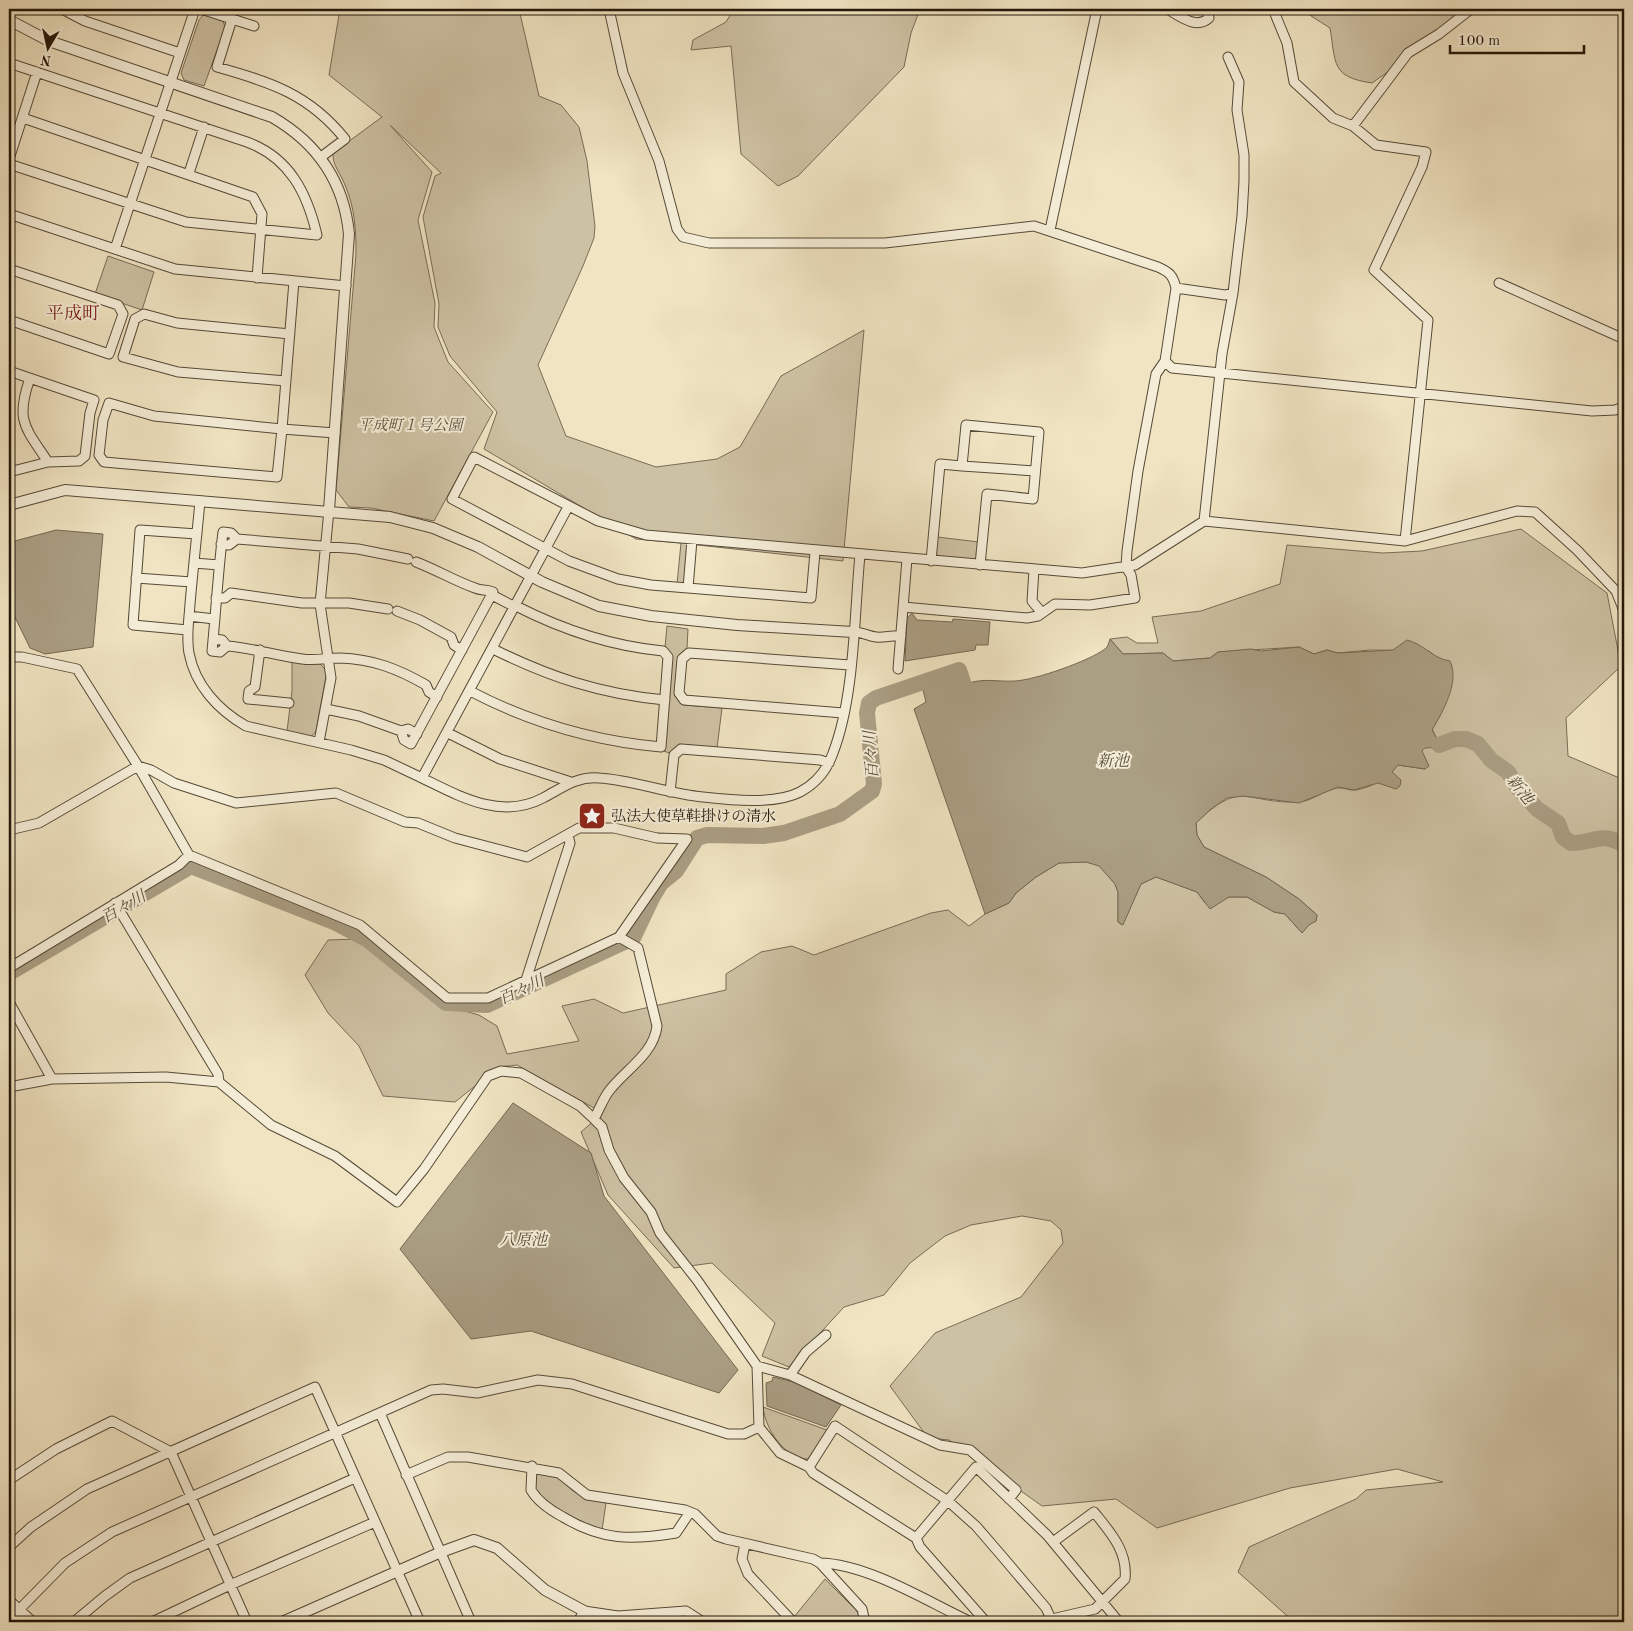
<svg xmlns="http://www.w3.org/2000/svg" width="1633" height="1631" viewBox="0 0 1633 1631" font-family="'Old Standard TT','Noto Serif JP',serif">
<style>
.green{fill:#cdc1a3;stroke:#786c56}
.water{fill:#aa9e83;stroke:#746852}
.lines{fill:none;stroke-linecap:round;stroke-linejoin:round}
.river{stroke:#aa9e83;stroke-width:16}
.minor-casing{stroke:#564a37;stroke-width:11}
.tertiary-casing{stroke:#564a37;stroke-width:12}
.minor{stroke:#f5edd7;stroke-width:9}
.tertiary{stroke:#f5edd7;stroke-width:10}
.labels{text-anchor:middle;stroke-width:4;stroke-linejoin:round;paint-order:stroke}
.park-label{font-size:15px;font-style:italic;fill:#5e523f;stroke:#f5edd7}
.poi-label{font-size:15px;fill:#221709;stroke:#f5edd7;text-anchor:start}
.water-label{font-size:16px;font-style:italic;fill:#584d3a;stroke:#f5edd7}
.quarter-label{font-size:18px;fill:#7a1f14;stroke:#f5edd7}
</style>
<rect width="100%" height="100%" fill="#f0e4c2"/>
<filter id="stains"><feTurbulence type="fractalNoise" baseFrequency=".004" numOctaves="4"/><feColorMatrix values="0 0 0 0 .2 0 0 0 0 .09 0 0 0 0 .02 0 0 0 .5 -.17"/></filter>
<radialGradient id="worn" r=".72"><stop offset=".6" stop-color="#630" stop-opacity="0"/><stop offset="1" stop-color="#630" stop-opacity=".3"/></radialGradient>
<path class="green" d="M340,9H519L539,96L561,105L579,127L587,161L595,226L594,238L583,266L538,365L566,436L656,467L717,459L740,447L781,376L864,330L843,561L689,544L686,585L677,584L681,543L636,539L484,449L497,412L450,356L438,327L439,304L423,217L435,176L441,173L390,125L432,172L418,220L435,303L434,327L448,362L493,412L434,521L371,508L349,507L336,490L356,254C356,230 355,208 345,185C341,174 332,165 333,153L382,117L329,75Z
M734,9H920L911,33L904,67L798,176L778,186L741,154L731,46L691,50L693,40L726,22Z
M1304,9H1468L1461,21L1372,83C1331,77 1336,64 1330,28L1308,14Z
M204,14L223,20L225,28L204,86L184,80L181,73L199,20Z
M108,256L154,272L142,310L95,294Z
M1521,529L1607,593L1621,666L1566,718L1568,756L1624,780V1622H1294L1238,1572L1249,1547L1356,1499L1366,1490L1443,1482L1397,1469L1290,1488L1157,1528L1116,1499L1042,1506L949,1440L928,1438L890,1386L935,1333L1021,1297L1063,1243L1061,1230L1051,1221L1022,1216L971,1225L945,1236L910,1263L884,1295L844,1307L789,1367L762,1356L775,1323L712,1263L674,1268L608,1195L581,1132L603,1113L517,1065L499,1067L455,1102L383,1096L359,1046L328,1013L305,975L328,940L358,939L387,948L443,1005L479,1015L497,1026L507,1054L579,1041L562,1006L594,999L623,1013L726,990V974L761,952L792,946L814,955L931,913L948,910L969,926L985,914L1009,903L1016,893L1036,877L1059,863L1086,862L1099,865L1115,884L1118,892V922L1122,925L1141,884L1156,877L1197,892L1205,903H1217L1229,897H1247L1274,912L1285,914L1302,933L1309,924L1316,921L1317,915L1299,899L1266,877L1204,847L1197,835L1196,823C1242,778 1245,804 1298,802C1311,802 1324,790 1337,788C1343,787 1350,791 1356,790C1373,787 1386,778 1398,765L1425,769L1422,751L1425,747H1445L1437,739L1432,729L1440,716L1438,659L1429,651L1370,650L1338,653L1327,650L1314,654L1299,647L1218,652L1210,658L1173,661L1163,653L1123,654L1110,639L1127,637L1137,643H1158L1152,617L1201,611L1280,584L1287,545L1383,553L1422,551Z
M937,537L979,542L977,558L972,561L939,558L936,553Z
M667,626L688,629L687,648L678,656L675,696L683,705L722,708L717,748L679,744L669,753L664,751L672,655L665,647Z
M292,662L320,664L327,671L316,731L312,736L287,731L292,691Z
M763,1407L827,1430L808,1459C784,1459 765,1428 763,1407Z
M540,1472L559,1478L573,1491L584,1497L606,1503L602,1530C578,1521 543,1509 533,1483L534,1476Z
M825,1579L856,1610L861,1618L859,1622H804L794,1617Z"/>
<path class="water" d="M56,530L103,534L93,647L45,654L30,648L12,611L9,608V552L15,548L11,542Z
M912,613L917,620L952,622L953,619L990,622L988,645H976L975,650L905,661L907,618Z
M1110,639L1123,654L1163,653L1173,661L1210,658L1218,652L1251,649L1261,651L1299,647L1314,654L1327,650L1338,653L1393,650L1407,640C1426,645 1431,658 1450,661C1460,682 1443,711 1432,730L1437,739L1460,735V743L1445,747L1425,748L1422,751L1429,766L1425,769L1398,765L1392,772L1401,780L1400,786L1396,789L1378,783L1354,790L1338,787L1299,803L1243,796L1227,798L1211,809L1196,823L1197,835L1204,847L1266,877L1299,899L1317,915L1316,921L1309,925L1302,933L1285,914L1274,912L1247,897H1229L1210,909L1197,892L1156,877L1141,884L1123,925L1118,922V892L1115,884L1099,866L1086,862L1059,863L1036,877L1016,893L1009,903L985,914L914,709L926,702L923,690L965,672L969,683C985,678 998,682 1015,681C1035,680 1089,661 1105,649C1108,647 1109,642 1110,639Z
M513,1103L591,1153L604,1196L738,1370L719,1393L531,1331L471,1339L400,1249Z
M773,1377L794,1382L841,1405L826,1427L767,1406L766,1383L772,1381Z"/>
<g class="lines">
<path class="river" d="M1439,745L1455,739H1466L1478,744L1491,760L1508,772L1518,788L1537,809L1558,823L1563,837L1571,843C1595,843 1600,831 1624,845
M9,973L191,866L334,922L368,940L446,1003L487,1005L633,938L653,896L661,883L676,871L697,838L707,835L763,836L784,833L840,814L872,791L874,784L867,713L869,703L876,698L959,670L967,694"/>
<g class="minor-casing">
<path id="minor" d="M62,9L85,21L180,53
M201,9L232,19L217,67C270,82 309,94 345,139L321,157
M609,9L623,73L659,161L677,229L683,237L709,243H885L1034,226L1158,267C1169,272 1173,275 1176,288L1165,361L1156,374L1138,471L1127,551L1126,567L1131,575L1135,598L1090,605L1055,604L1038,616L1027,618L903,607
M1167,9C1180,16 1196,30 1209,18L1207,9
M1273,9L1287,43L1294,82L1333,118L1353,126L1376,145L1426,152L1422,167L1374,270L1428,320L1405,541
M232,19L254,26
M9,63L247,142C290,158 307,193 317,235L186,222L9,164
M9,113V118
M23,118L253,197L262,214L257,278
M1353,126L1408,53L1439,34L1471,9
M9,159L37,72
M189,173L204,127
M9,214L175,269L346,286
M1050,230L1097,9
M115,249L195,9
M9,269L118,305L123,314L109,354L9,320
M294,281L282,429L335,433
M1499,283L1624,339
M1176,288L1225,295L1233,293
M1165,361L1172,368L1592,411L1615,410L1624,407
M9,371L94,400L90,413L85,456L79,461L48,462L9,472
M30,378C15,421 25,427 48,462
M286,381L178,372L123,357L135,319L144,314L177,323L290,334
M109,403L154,416L282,429L277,477L104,462L99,455L103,420Z
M962,466L1035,471
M200,501C197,535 193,569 190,604C189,620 186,637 189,653C195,685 218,710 246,726L351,750L384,760L422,778
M568,507L422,778C461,797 501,820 543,798C562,788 577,776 599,778C634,780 668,794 703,797C730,800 775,805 800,792C815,784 827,770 833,753C855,696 854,616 860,555
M1204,521L1222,354L1233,293L1242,216L1244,181V155L1237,110L1239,82L1228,57
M237,539L358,549L408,559
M815,552L811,598L651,585L618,579L569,561L452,499L474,457L598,521L646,535L1082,573L1135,565L1204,521L1405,541L1517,511L1535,512L1577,550L1616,591L1624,611
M931,561L940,464L962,466L966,425L1039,432L1033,499L987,494L980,565
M416,562C437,570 455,581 475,588C481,591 486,589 493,592L411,744L404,740L401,731L408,729L417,734
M194,563L219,565
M1034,569L1032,601L1042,613
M136,578L192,582
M688,588L692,540
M492,595L515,607
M216,598H225L231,593L302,603H349L388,609
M397,611L420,620L451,637L454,645L462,650
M189,616L214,619
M188,630L133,625L140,530L197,534
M853,632C863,632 868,636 876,637C884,638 892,635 901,636
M213,639L222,640L227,646L220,652L212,651C216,611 218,572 223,532L231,533L237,539L229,545L221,544
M227,646C253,648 277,656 302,659C315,661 327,658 340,658C373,659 398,669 426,685L429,692L437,697
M493,649C550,677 600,694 665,700
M260,650L255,687L249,691L248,699L289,703
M9,657H22L77,669L138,766L189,855L360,925L447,998H488L619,937L687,839
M898,669L907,559
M470,691C531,723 593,741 661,747L668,657L663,651C610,646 563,630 516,606
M326,709L359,716L401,731
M843,713L684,700L679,693L682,659L689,653L850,665
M448,733L500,759L571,782
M319,742L331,678L320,604L329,510
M670,792L674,755L681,749L820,760L829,763
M9,830L39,823L138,766L151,770L174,783L236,803L336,793L405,822L418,823L455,838L527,857L579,828H614L657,838L687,839
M115,903L218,1074L219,1082
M9,968L179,865L189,855
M526,980L570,843L568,835
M9,1002L52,1079
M9,1087L52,1079L166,1077L219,1082L271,1125L335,1156L397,1202L424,1169L488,1076L501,1071L521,1073L580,1106L594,1119L602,1127L609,1150L624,1178L651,1212L660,1233L697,1280L757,1366L790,1375L940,1445L970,1450L1016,1490L1009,1499
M594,1119C599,1110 603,1099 609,1091C625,1070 654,1054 657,1026L638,948L619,937
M757,1366L759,1427L780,1453L809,1467L813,1473L916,1538L920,1547L986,1622
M790,1375L806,1352L826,1335
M380,1413L471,1622
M532,1466L531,1490C538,1502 550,1510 563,1517C603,1541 632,1540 676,1533L690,1512
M809,1467L835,1426L948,1501L976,1526L1001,1555L1046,1608L1051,1619
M406,1475L448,1457H468L559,1473L587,1495L685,1510L695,1514L717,1536L726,1539L813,1559L820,1563L862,1609L865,1622
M9,1480L56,1449L112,1421L171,1452L247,1622
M916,1538L976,1467L1047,1535L1119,1622
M745,1544L742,1559L748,1574L793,1622
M9,1547L31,1527L87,1489L315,1387L420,1622
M820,1563C868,1564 928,1602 971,1622
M9,1600L33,1622
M9,1620L65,1563L112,1532L431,1390L443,1389L477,1393L538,1380L572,1384L728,1434H744L759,1427
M74,1622L105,1596L130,1578L355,1478
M152,1622L230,1585L375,1522
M578,1622L584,1611L618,1616L686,1611L703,1622
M1039,1622L1095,1609L1125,1579C1128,1551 1110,1532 1094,1512L1053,1542"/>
</g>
<g class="tertiary-casing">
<path id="tertiary" d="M9,20L49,41L272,117C317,143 344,182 349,234L329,510
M9,505L65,490L390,517L433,528L478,547L542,582L599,606L651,616L737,625L853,632
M282,1622L441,1552L474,1540L497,1548L545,1590L584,1611"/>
</g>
<use href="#minor" class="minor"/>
<use href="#tertiary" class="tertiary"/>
</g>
<defs>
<g id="sight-square" transform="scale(1.4375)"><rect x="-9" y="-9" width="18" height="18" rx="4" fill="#8f2418" stroke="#f5edd7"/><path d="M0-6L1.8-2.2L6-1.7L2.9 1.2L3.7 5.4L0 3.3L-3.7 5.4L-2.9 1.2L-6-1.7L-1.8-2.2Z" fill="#fff"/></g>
</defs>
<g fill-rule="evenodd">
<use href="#sight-square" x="592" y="816"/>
</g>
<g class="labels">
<g class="park-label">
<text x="410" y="430">平成町１号公園</text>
</g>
<g class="poi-label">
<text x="611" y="821">弘法大使草鞋掛けの清水</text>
</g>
<g class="water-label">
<text transform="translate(870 755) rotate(-94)" y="6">百々川</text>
<text x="1113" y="766">新池</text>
<text transform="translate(1521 789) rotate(51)" y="6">新池</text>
<text transform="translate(123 906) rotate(-30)" y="6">百々川</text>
<text transform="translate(521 989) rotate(-25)" y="6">百々川</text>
<text x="523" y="1245">八原池</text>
</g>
<g class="quarter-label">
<text x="73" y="319">平成町</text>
</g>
</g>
<rect width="1633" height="1631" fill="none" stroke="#f0e4c2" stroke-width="30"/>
<rect x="10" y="10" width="1613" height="1611" fill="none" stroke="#221709" stroke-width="2.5"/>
<rect x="15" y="15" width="1603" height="1601" fill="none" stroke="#221709"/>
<g transform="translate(48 48) rotate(189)" stroke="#f5edd7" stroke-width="4" paint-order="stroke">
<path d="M0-4L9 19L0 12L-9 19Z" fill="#221709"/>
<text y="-8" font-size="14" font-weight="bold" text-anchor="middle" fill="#221709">N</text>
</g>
<path d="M1450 45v8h134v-8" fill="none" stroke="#221709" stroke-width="2.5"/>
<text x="1458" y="45" font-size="15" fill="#221709" stroke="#f5edd7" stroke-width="4" paint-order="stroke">100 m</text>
<rect width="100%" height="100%" filter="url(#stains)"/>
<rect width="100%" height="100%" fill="url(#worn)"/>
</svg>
